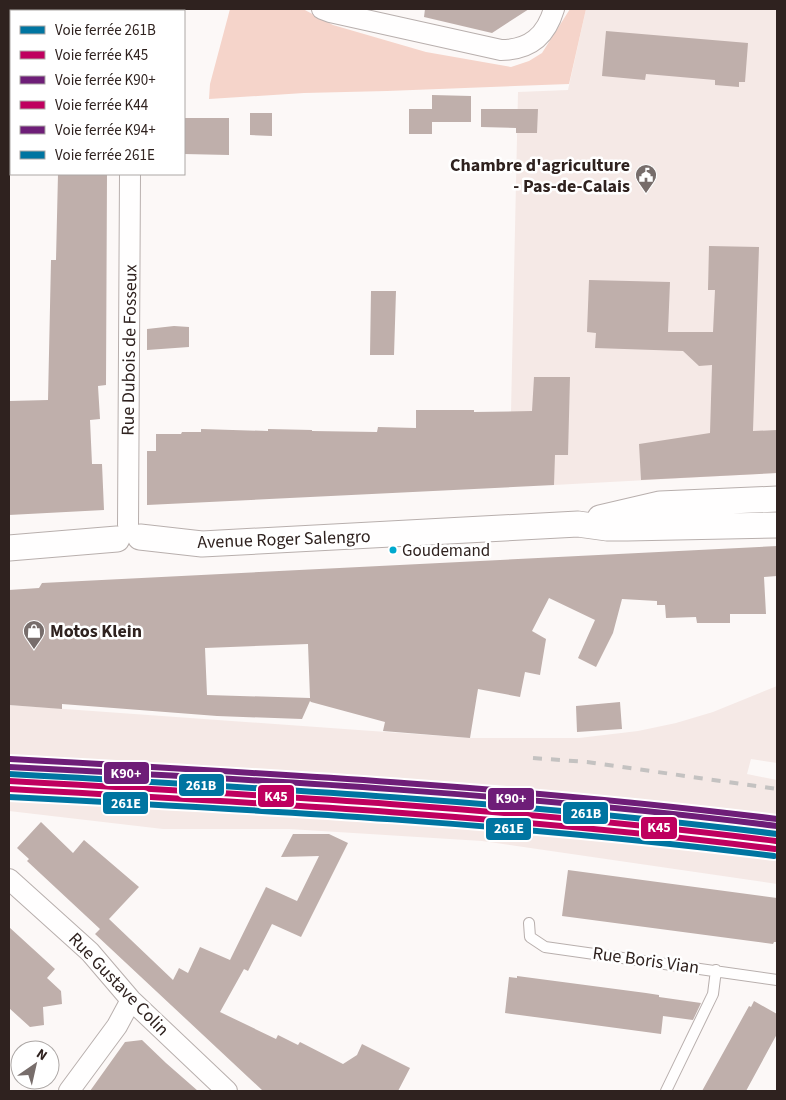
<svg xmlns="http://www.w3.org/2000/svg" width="786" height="1100" viewBox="0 0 786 1100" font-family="'Source Sans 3',sans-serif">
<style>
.built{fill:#f5e9e6}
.green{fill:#f5d4ca}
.building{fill:#bfafab;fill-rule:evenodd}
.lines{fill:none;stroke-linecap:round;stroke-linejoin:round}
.service-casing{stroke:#b8afad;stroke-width:12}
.minor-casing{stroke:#b8afad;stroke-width:22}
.tertiary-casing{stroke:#b8afad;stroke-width:27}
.service{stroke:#fffefe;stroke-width:10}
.minor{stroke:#fffefe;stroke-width:20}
.tertiary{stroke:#fffefe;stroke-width:25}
.rail{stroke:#c4c2c1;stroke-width:4;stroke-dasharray:9 9;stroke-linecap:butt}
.rail-1-casing{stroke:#fff;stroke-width:10}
.rail-2-casing{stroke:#fff;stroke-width:10}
.rail-3-casing{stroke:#fff;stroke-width:10}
.rail-4-casing{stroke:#fff;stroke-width:10}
.rail-5-casing{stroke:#fff;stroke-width:10}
.rail-6-casing{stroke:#fff;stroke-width:10}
.rail-1{stroke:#0075a1;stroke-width:6}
.rail-2{stroke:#bf005f;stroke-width:6}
.rail-3{stroke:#6e1e78;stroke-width:6}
.rail-4{stroke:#bf005f;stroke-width:6}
.rail-5{stroke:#6e1e78;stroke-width:6}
.rail-6{stroke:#0075a1;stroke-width:6}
.bus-dot{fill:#00a9ce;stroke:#fff;stroke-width:2}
.labels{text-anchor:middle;stroke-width:5;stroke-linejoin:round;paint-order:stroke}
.bus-label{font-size:17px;fill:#2f221f;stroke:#fff;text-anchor:start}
.poi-label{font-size:18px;font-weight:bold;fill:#2f221f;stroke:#fff;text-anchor:end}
.street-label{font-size:18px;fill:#2f221f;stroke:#fff}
.line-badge{stroke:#fff;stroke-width:2}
.badge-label{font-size:14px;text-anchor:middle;font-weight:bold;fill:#fff}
</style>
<rect width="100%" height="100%" fill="#fcf8f7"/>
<path class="built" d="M586,9H777V473L554,485L511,412L518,92L568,90Z
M777,686V763L751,759L747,774L777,780V884L482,841L289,829H163L9,811V705L470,738H579L638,731L676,723L713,712Z"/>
<path class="green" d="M9,9H55L56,11H11V93L9,94Z
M230,9H303L333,25L426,52L511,67L529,61L542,53L570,9H586L569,84L387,91L304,93L209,99L210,84Z"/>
<path class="building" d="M425,9H529L492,33L424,17Z
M606,31L748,43L745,82H739V87L715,85V80L646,74L645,80L602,76Z
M432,95L471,96V122H432V115V134H409V109H432Z
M481,109H538L537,133H516V128L481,127Z
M250,113H272V136L250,135Z
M184,118H229V155L184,154Z
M58,174H107L106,385L98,386L100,419L90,420L92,464H102L104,510L9,515V401L48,400L51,260H56Z
M709,246L759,247L753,431L777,430V473L641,480L639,444L710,433L712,365L699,366L683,351L595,348L596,333L587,332L589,280L670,282L668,332H713L715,290H708Z
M371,291H396L394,355H370Z
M174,326L189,327V347L147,350V329Z
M534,377H570L568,455H555L554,485L147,505V451H156V434H181L182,432H201V429L268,431V429L312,430V431L377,432L378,427L416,428V410H474V412L532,411Z
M777,546V576L764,577L766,614H730V623H697L696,617L666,618L665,605H657V601L622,599L613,633L596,667L578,658L595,620L549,598L532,631L546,639L540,675L525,672L520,697L478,689L470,738L383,731L385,722L311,702L310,701L302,719L217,716L62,704V709L9,705V590L39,588L42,583ZM308,644L310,698L207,695L205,648Z
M620,702L622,729L577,732L576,706Z
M41,822L73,853L84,840L139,887L109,919L173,980L179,968L188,973L200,947L230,960L266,887L297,901L319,856L281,857L293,834H329L348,843L301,937L272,924L248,971L244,969L220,1012L276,1039L278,1035L298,1045L300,1042L343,1064L357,1055L362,1044L410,1068L398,1091H263L95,934L100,929L27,861L29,859L17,848Z
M568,870L777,898V942H774L773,944L562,916Z
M9,927L55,969L47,978L61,991L62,1004L43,1007L44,1025L30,1027L9,1008Z
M517,976L646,993L659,995V997L701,1003L693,1020L663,1016L661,1034L505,1013L509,977L517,978Z
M754,1001L777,1014V1034L746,1091H702L749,1006L751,1007Z
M142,1040L166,1063L198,1091H90L125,1042Z"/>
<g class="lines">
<g class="service-casing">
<path id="service" d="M529,923L530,937L545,947L777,980
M666,1091L713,994L716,970"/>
</g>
<g class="minor-casing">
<path id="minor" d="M129,9V11
M322,9L330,12L501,50C530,50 546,36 554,9
M9,127L11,125
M128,525L130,174
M9,879L90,952L131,1000L227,1091
M69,1091L117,1026L131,1000"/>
</g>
<g class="tertiary-casing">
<path id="tertiary" d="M600,518L660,504L777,499
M140,537L202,544L578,524L607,528H627L777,525
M9,548L117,539"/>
</g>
<use href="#service" class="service"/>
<use href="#minor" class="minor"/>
<use href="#tertiary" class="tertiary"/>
<path class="rail" d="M533,758L587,762L777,789"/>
<g class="rail-1-casing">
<path id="rail-1" d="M9,774C266,788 522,802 777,834"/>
</g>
<g class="rail-2-casing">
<path id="rail-2" d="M9,781C265,795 521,809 776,841"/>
</g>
<g class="rail-3-casing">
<path id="rail-3" d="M9,767C266,780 522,794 777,826"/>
</g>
<g class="rail-4-casing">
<path id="rail-4" d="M9,789C265,803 520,817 775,849"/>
</g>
<g class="rail-5-casing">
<path id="rail-5" d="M10,759C266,773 522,787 777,819"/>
</g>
<g class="rail-6-casing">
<path id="rail-6" d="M9,797C265,810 520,824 774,856"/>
</g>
<use href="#rail-1" class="rail-1"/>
<use href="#rail-2" class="rail-2"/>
<use href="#rail-3" class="rail-3"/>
<use href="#rail-4" class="rail-4"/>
<use href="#rail-5" class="rail-5"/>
<use href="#rail-6" class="rail-6"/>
</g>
<defs>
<g id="civic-pin" transform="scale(1.125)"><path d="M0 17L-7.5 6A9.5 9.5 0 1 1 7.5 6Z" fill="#776d6b" stroke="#fff"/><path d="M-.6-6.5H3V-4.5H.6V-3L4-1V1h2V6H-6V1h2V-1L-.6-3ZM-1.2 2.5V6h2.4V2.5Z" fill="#fff"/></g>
<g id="shop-pin" transform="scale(1.125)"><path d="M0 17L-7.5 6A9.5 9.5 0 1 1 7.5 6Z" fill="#776d6b" stroke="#fff"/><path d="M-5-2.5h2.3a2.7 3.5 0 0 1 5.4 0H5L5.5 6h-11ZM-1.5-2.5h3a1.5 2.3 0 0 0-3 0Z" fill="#fff"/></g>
</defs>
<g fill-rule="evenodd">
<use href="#civic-pin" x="646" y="175"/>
<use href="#shop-pin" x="34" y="631"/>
</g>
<circle class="bus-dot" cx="393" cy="550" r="4.5"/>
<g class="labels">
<g class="bus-label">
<text x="402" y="556">Goudemand</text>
</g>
<g class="poi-label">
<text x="630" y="171">Chambre d'agriculture<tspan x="630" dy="21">- Pas-de-Calais</tspan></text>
<text x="50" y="637" text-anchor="start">Motos Klein</text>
</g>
<g class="street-label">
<text transform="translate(129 350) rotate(-89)" y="6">Rue Dubois de Fosseux</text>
<text transform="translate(284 539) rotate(-2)" y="6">Avenue Roger Salengro</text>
<text transform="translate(646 960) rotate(8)" y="6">Rue Boris Vian</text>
<text transform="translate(119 984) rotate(46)" y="6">Rue Gustave Colin</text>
</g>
</g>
<g class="line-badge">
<rect x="103" y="761" width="47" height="24" rx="5" fill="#6e1e78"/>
<rect x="178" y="773" width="47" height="24" rx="5" fill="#0075a1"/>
<rect x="257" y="784" width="38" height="24" rx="5" fill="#bf005f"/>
<rect x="487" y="787" width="48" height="24" rx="5" fill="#6e1e78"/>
<rect x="102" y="791" width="47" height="24" rx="5" fill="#0075a1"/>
<rect x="562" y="801" width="47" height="24" rx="5" fill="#0075a1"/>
<rect x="640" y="816" width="38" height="24" rx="5" fill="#bf005f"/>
<rect x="485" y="817" width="47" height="24" rx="5" fill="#0075a1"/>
</g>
<g class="badge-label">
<text x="126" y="778">K90+</text>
<text x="201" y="790">261B</text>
<text x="276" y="801">K45</text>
<text x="511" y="803">K90+</text>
<text x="126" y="808">261E</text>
<text x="586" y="818">261B</text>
<text x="659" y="832">K45</text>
<text x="509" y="833">261E</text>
</g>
<rect width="786" height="1100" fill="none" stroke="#2f221f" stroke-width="20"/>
<rect x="10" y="10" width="175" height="165" fill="#ffffff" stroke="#aca7a5"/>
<rect x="20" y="26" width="25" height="8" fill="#0075a1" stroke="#aca7a5"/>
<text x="55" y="35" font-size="15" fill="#2f221f">Voie ferrée 261B</text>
<rect x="20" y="51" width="25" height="8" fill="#bf005f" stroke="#aca7a5"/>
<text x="55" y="60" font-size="15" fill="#2f221f">Voie ferrée K45</text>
<rect x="20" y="76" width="25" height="8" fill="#6e1e78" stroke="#aca7a5"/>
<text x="55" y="85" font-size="15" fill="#2f221f">Voie ferrée K90+</text>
<rect x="20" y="101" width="25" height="8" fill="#bf005f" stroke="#aca7a5"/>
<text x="55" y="110" font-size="15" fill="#2f221f">Voie ferrée K44</text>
<rect x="20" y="126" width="25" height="8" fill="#6e1e78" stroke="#aca7a5"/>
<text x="55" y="135" font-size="15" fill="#2f221f">Voie ferrée K94+</text>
<rect x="20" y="151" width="25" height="8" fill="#0075a1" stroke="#aca7a5"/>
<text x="55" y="160" font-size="15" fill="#2f221f">Voie ferrée 261E</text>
<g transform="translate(35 1065) rotate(34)"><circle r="24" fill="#ffffff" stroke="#aca7a5"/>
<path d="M0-4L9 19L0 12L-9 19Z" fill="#776d6b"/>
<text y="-8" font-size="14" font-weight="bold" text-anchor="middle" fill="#2f221f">N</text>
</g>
</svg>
